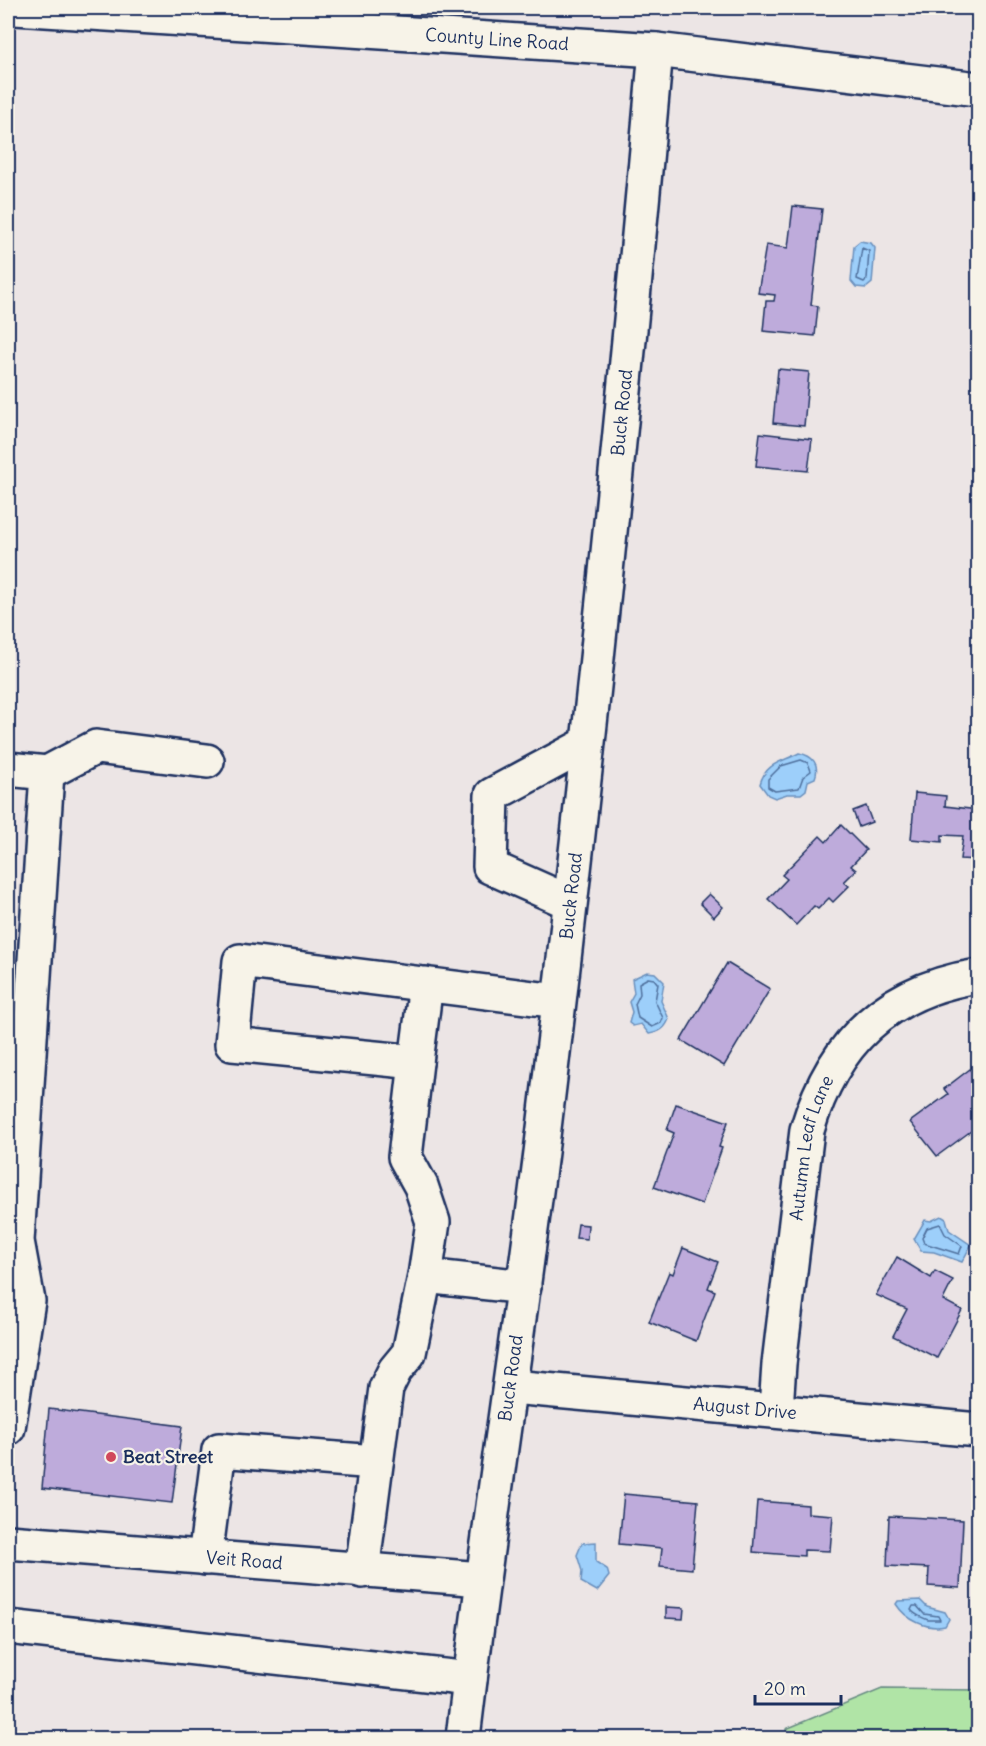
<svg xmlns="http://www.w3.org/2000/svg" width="986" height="1746" viewBox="0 0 986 1746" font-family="Delius,sans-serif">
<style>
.green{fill:#b0e4a6;stroke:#668a82;stroke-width:1.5}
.water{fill:#9dcffa;stroke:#698fbc;stroke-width:1.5}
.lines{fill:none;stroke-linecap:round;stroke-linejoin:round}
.shore{stroke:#4f6f9c;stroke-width:1.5}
.building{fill:#beabdb;stroke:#1b2f5e;stroke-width:1.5}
.minor-casing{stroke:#1b2f5e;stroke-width:38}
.major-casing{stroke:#1b2f5e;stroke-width:38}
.minor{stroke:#f7f3e8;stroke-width:33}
.major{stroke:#f7f3e8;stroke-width:33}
.poi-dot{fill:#d1495b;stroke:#f7f3e8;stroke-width:2}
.labels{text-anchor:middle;stroke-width:4.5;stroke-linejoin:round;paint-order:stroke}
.street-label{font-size:18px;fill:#1b2f5e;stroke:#f7f3e8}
.poi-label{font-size:18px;font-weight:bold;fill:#1b2f5e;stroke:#f7f3e8;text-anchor:start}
</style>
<rect width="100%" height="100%" fill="#ece5e5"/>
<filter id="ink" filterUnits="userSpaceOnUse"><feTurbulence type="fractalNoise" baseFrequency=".0167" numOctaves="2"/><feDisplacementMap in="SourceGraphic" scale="12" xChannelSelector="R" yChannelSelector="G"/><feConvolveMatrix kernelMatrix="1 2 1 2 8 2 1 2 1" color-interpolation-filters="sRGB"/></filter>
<g filter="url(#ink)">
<path class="green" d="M882,1689L978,1690V1738H787L786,1729Z"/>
<path class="water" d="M860,241L871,243L875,248L872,283L866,288L856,287L851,281L854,246Z
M799,753C813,756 820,764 815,778L808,781L806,790L801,794H787L775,798L768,795L760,784C766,762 783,762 799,753Z
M647,972L655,973L664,982L661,1001L669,1019C665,1029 660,1032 649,1034L641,1024L633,1026L629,1023L632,1012L629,1002L634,993L632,979Z
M941,1216L946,1219L949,1230L971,1245L962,1262L934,1252L921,1251L914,1239L925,1220L931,1221Z
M596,1542V1562L607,1569L609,1576L597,1591L581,1582L582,1571L577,1555L582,1543Z
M920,1600L927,1607L945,1612L949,1619L945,1626C927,1630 906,1620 896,1604L898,1601Z"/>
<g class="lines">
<path class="shore" d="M862,248L869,251L867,279L864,282L857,279Z
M801,760L808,763L811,771L803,777L799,788L775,791L768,787V779L781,766Z
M648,978L654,979L658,984L655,1001L663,1018L661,1023L652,1027L638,1018L635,1004L640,994L639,983Z
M940,1224L945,1234L962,1246L959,1254L924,1243L922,1238L927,1228Z
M913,1606H917L924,1614L938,1616L940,1620H928C922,1617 916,1616 911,1610Z"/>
</g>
<path class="building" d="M793,206L822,209L811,305L818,306L815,336L763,331L766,301H774L775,295L758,293L766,245L788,248Z
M778,369L809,372L804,426L773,423Z
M760,433L812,439L808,471L756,466Z
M915,793L946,796L945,806L978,810V860L960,859L963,836L942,835V842L911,839Z
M866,806L872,822L859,827L853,811Z
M841,825L866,850L851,866L856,870L844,882L849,886L833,902L829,898L818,909L814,906L796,925L768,899L787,879L782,875L820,836L826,842Z
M709,894L723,907L714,917L700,903Z
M727,963L770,989L724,1066L681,1040Z
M970,1069L978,1080V1133L975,1128L937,1156L910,1122L948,1094L944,1089Z
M676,1104L728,1122L719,1147L722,1148L702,1204L654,1187L674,1133L667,1130Z
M578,1224L588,1225L587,1239L576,1238Z
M683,1248L718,1262L708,1288L715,1291L696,1341L649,1322L669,1272L673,1274Z
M897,1257L931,1278L935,1271L953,1280L943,1300L962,1310L937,1358L893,1336L907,1309L876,1295Z
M49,1409L182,1426L172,1503L42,1488Z
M624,1494L698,1501L692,1569L660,1566L662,1548L619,1544Z
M757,1501L808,1505V1513L833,1515L830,1551L804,1550V1556L753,1552Z
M889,1516L963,1520L960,1588L928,1586L929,1568L887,1566Z
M666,1607L684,1608L683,1619L666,1618Z"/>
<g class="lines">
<g class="minor-casing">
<g id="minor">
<path d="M8,769L47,773L17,1241L28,1301L8,1428"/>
<path d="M47,773L96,747L207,761"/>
<path d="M569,902L490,867L492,795L587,744"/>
<path d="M426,984L416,1062L232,1044L240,961L558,1001"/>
<path d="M416,1062L405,1157L421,1186L433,1222L425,1276L524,1287"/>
<path id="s1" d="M512,1387L978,1430"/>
<path id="s2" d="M776,1409L779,1364L807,1130C833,1042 887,990 978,976"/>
<path id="s3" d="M8,1542L482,1579"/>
<path d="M205,1558L219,1450L376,1462"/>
<path d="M362,1571L386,1388L395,1370L409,1353L425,1276"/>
<path d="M8,1627L470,1679"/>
<path id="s4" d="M463,1738C487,1532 520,1327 545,1120C588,764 624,407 656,50"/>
</g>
</g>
<g class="major-casing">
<g id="major">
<path id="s5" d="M15,8L656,50L978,89"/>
</g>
</g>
<use href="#minor" class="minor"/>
<use href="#major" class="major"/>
</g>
</g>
<circle class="poi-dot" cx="111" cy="1457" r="6"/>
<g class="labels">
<g class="street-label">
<text dy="6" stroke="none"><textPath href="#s5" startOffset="483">County Line Road</textPath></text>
<text dy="6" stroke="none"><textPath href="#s4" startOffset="1335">Buck Road</textPath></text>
<text dy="6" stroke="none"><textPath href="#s4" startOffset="849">Buck Road</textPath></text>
<text dy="6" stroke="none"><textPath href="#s2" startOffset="264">Autumn Leaf Lane</textPath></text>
<text dy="6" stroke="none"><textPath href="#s4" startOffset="363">Buck Road</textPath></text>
<text dy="6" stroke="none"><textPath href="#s1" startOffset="234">August Drive</textPath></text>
<text dy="6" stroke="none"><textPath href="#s3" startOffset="237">Veit Road</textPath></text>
</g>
<g class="poi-label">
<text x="123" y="1463">Beat Street</text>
</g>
</g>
<rect width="986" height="1746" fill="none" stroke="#f7f3e8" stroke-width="30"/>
<rect x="15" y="15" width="956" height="1716" fill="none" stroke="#1b2f5e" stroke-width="2" filter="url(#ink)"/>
<path d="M755 1695v9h86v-9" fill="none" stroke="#1b2f5e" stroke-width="3"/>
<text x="764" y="1695" font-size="18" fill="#1b2f5e" stroke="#f7f3e8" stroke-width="4.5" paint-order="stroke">20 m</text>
</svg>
